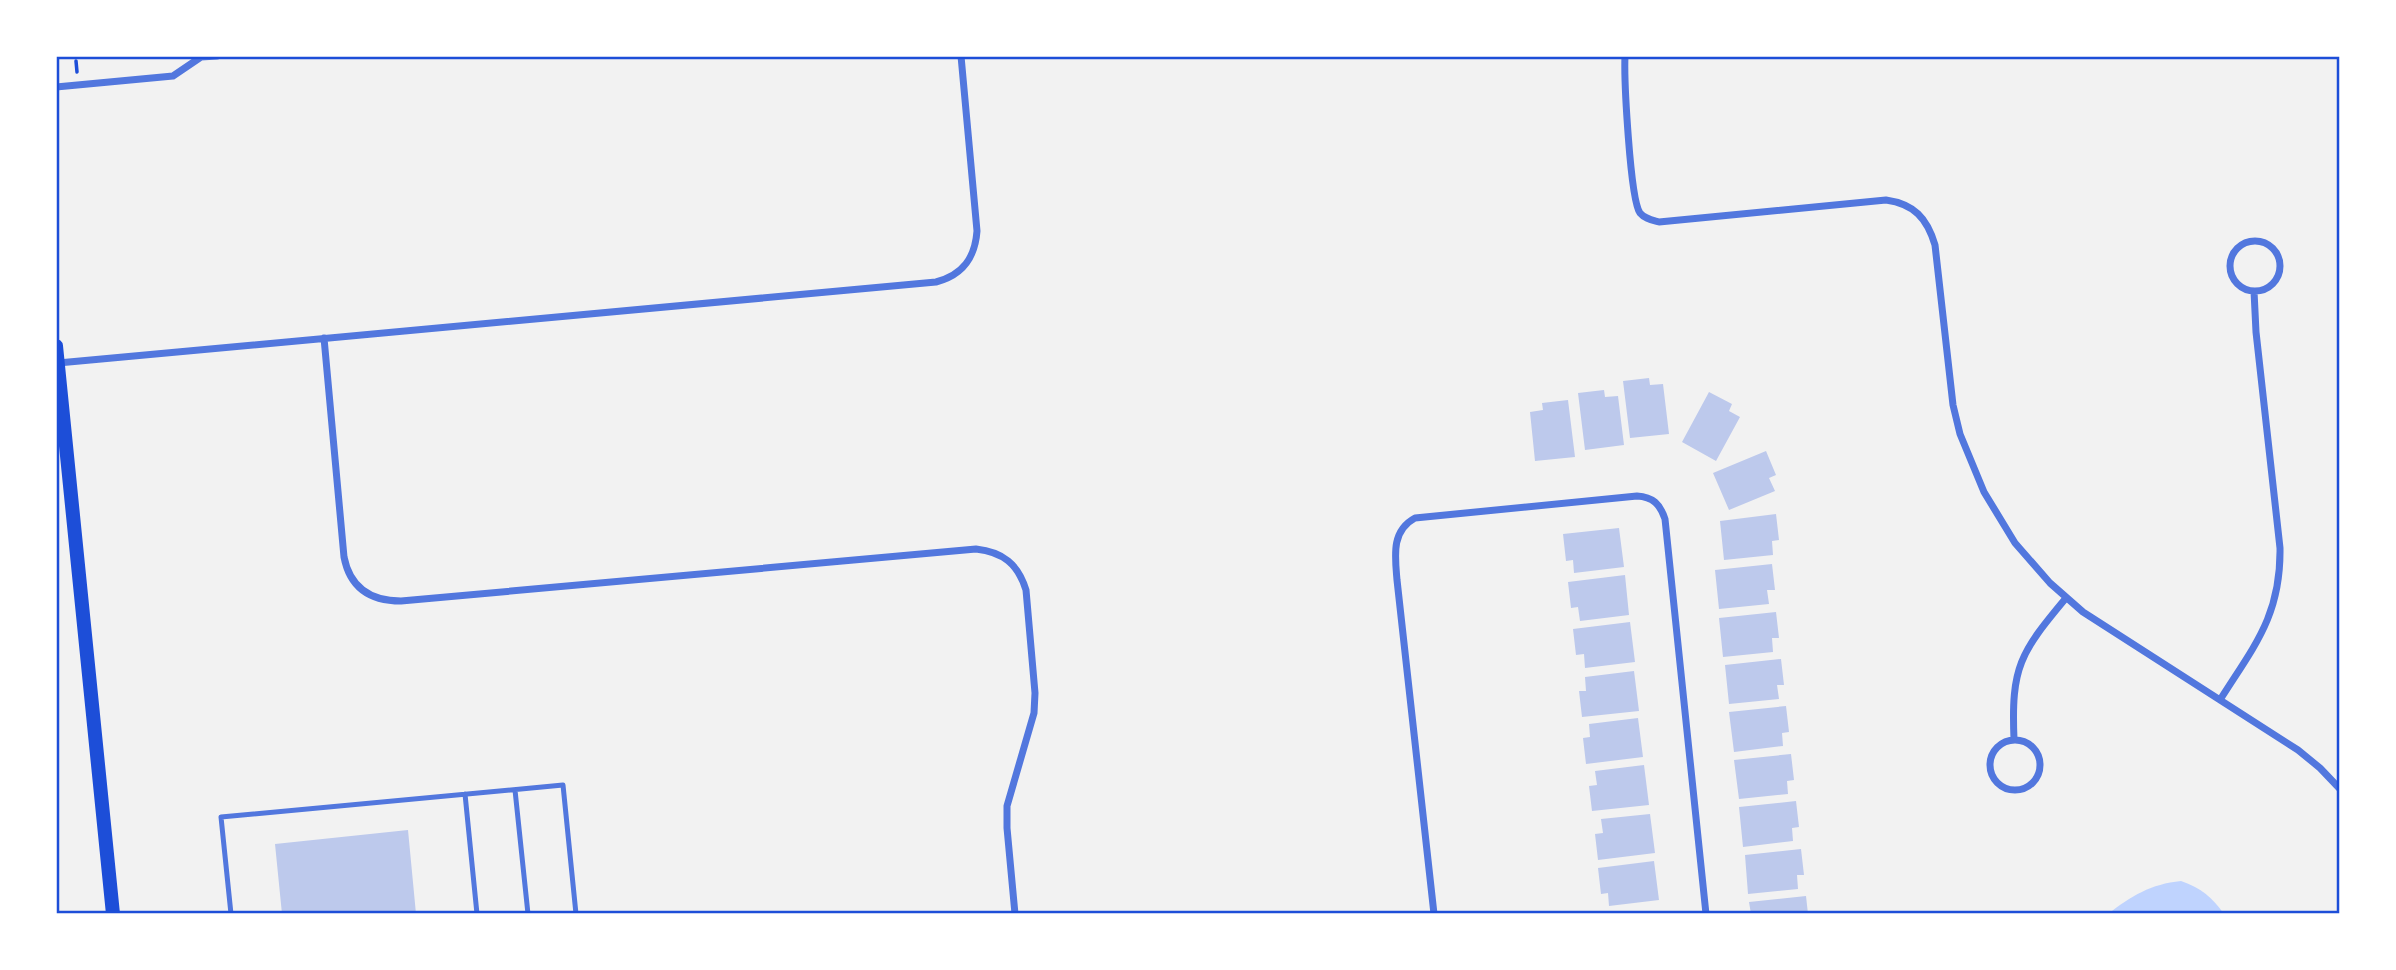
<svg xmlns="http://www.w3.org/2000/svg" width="2396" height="970" viewBox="0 0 2396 970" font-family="Merriweather,serif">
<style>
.water{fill:#bfd3fe}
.building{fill:#bdc9ec}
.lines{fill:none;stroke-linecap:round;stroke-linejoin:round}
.path{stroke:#1d4ed8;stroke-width:3.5}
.service{stroke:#5277de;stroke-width:5}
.minor{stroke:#5277de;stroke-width:7}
.secondary{stroke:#1d4ed8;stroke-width:14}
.neatline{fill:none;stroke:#1d4ed8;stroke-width:2.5}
</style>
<rect width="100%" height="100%" fill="#f2f2f2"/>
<path class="water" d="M2181,881C2201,888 2212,897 2224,914H2108C2131,896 2151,884 2181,881Z"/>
<path class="building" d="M1649,378L1650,385L1663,384L1669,434L1630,438L1623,381Z
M1604,390L1605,397L1618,396L1624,445L1585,450L1578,393Z
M1709,392L1732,404L1729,411L1740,417L1716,461L1682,442Z
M1568,400L1575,457L1535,461L1530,412L1543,410L1542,403Z
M1766,451L1776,475L1769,478L1775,491L1729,510L1713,473Z
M1776,514L1779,540L1772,541L1773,555L1724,560L1720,521Z
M1619,528L1624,567L1574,573L1573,560L1566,561L1563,534Z
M1772,564L1775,590H1767L1769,604L1719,609L1715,570Z
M1625,575L1629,615L1580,621L1578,607L1571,608L1568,582Z
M1776,612L1779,638H1772L1773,652L1723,657L1719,618Z
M1630,622L1635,662L1585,668L1584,654L1576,655L1573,629Z
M1781,659L1784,685H1777L1779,699L1729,704L1725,665Z
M1634,671L1639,711L1582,717L1579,691H1586L1585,677Z
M1786,706L1789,732L1782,733L1783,746L1734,752L1729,712Z
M1638,718L1643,757L1586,764L1583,738L1590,737L1589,724Z
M1791,754L1794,780L1787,781L1788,794L1739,799L1734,760Z
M1644,765L1649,805L1592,811L1589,786L1597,785L1595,771Z
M1796,801L1799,827L1792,828L1793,841L1743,847L1739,807Z
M1650,814L1655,853L1598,860L1595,834L1603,833L1601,819Z
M408,830L416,914H282L275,844Z
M1801,849L1804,875H1797L1798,889L1748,894L1745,855Z
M1654,861L1659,900L1609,906L1608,893L1601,894L1598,868Z
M1806,896L1808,914H1751L1749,902Z"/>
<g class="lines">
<path class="path" d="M76,61L77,72"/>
<path class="service" d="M515,790L528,914
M465,794L477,914
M231,914L221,817L563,785L576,914"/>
<path class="minor" d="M1625,56C1624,79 1630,199 1640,213C1645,219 1652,220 1659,222L1886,200C1914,204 1927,218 1935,245L1953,405L1960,434L1984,492L2015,543L2050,583L2083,612L2298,750L2320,768L2340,789
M56,87L173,76L201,57L217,56
M2230 266a25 25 0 1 1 50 0a25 25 0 1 1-50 0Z
M324,338L344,557C350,588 371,601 401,601L976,549C1003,552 1018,564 1026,590L1035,693L1034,713L1007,806V828L1015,914
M58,363L936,282C963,275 975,258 977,231L961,56
M2220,700C2254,646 2281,616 2280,548L2256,332L2254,291
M2014,739C2011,667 2020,653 2066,598
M1990 765a25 25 0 1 1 50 0a25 25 0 1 1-50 0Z
M1434,914L1397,580C1395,556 1391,531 1415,518L1637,496C1653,497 1660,504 1665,519L1706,914"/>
<path class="secondary" d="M56,346L113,914"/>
</g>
<rect width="2396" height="970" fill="none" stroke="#ffffff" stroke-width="116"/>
<rect x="58" y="58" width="2280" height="854" class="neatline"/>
</svg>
